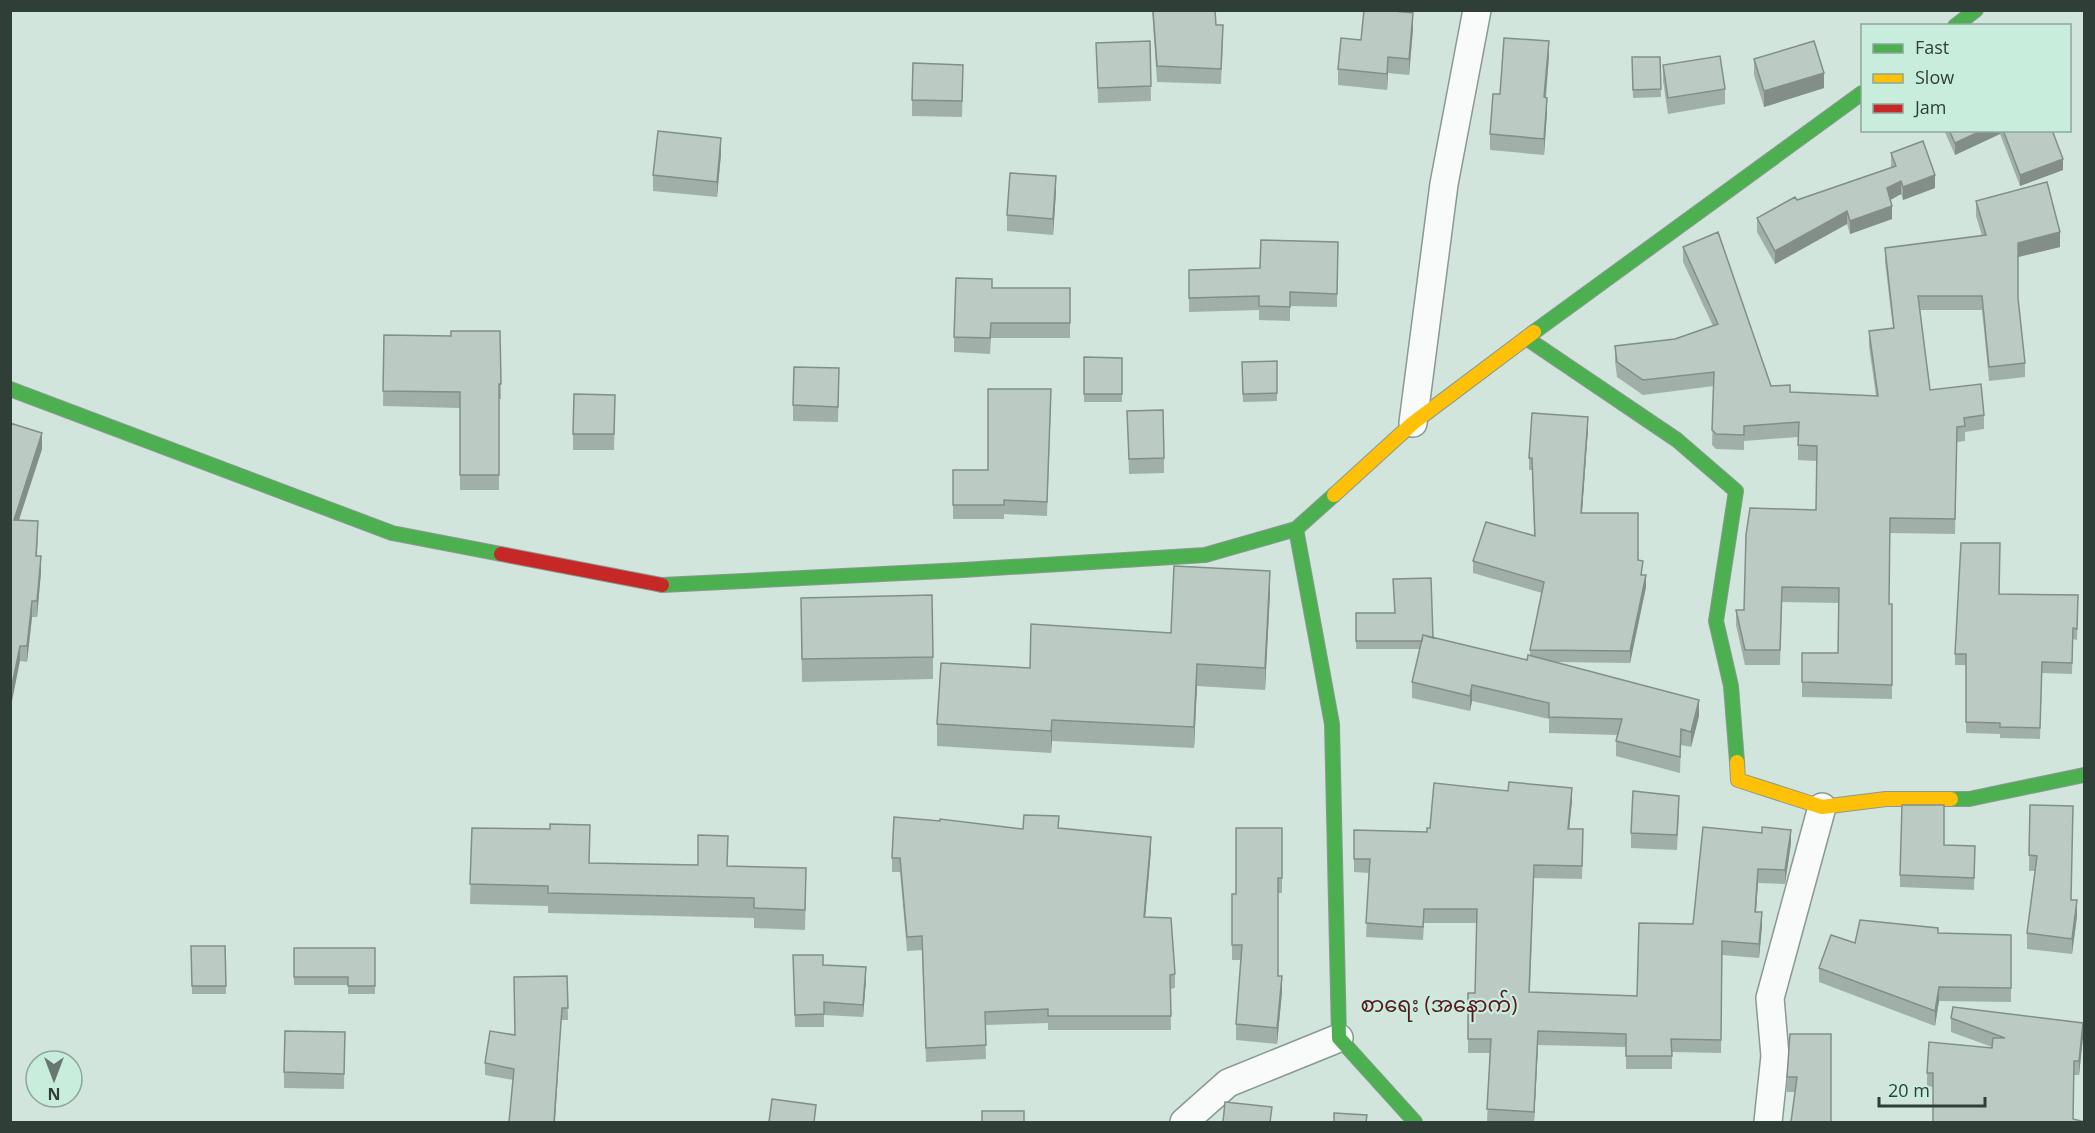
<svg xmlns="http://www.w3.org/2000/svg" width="2095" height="1133" viewBox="0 0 2095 1133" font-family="'Open Sans','Noto Sans Myanmar',sans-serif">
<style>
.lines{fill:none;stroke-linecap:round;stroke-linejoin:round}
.street-casing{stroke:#8a9992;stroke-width:30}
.fast-casing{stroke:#8a9992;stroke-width:16}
.slow-casing{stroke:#8a9992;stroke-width:16}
.jam-casing{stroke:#8a9992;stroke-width:16}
.street{stroke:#f8fbfa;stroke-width:27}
.fast{stroke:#4caf50;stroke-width:14}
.slow{stroke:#ffc107;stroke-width:14}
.jam{stroke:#c62828;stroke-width:14}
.wall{fill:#a1afa9}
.shaded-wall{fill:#838e89}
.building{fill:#bbcbc4;stroke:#838e89;stroke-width:1.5}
.labels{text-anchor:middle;stroke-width:4.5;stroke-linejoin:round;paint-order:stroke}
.quarter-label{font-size:21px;fill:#5b1620;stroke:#c9eddd}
</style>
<rect width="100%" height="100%" fill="#d1e5dc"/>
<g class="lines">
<g class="street-casing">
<path id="street" d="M1413,423L1444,184L1477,10
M1184,1122L1228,1083L1339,1038
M1768,1122L1775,1056L1770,998L1822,807"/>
</g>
<g class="fast-casing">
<path id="fast" d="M1955,26L1976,10
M1534,332L1862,93
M1526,338L1677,440L1736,491L1716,621L1731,686L1737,762
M10,389L392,533L501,554
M1296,529L1332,724L1339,1038L1415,1122
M662,585L963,570L1205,555L1296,529L1334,495
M1951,799H1969L2084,775"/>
</g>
<g class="slow-casing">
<path id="slow" d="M1334,495L1413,423L1534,332
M1737,762L1738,780L1822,807L1886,799H1951"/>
</g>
<g class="jam-casing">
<path id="jam" d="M501,554L662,585"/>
</g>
<use href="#street" class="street"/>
<use href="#fast" class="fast"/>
<use href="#slow" class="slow"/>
<use href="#jam" class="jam"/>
</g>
<path class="wall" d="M1152,10H1215L1216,25L1223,40L1221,84L1157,82Z
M1413,29L1409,75L1388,73L1387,90L1338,85V69L1361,40Z
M1150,41L1151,101L1098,103L1096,43Z
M1549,56L1546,98L1547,113L1544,155L1490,150V134L1500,94Z
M1632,57H1660L1661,97L1633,98Z
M1754,59L1824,88L1764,107L1754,75Z
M1663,65L1725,89V104L1668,114L1663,81Z
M963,80L962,117L912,116V100Z
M1944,130H2052L2063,170L2020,186L2000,134L1955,155Z
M1891,153L1935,188L1903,200L1901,194L1890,200L1892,219L1850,234L1847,224L1775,264L1757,232V218L1797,200L1891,168Z
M721,154L717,197L653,191V175Z
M1056,192L1053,235L1007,231V215Z
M1976,201L2060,247L2018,257V298L2025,363V377L1989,381L1982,310H1920L1930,390L1984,415V429L1965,432V441L1957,442L1955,534L1890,533L1889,604H1892V699L1802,697V653H1838V603L1782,602L1780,665H1745L1736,625V610H1744L1816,510V461L1798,460V437L1744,441V450L1716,449L1712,445L1714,386L1643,395L1617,377L1615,361V346L1675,339L1713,326L1683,262V247L1771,386L1790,392L1876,396L1869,346V331L1893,328L1885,262V248L1982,236L1976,216Z
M1338,242L1337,307L1290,306V321L1259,320V310L1189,312V270L1260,268Z
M992,288H1070V338H991L990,354L954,352V337Z
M500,331L501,399H499V490H460V408L383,406L384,335L451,336Z
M1084,357L1122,358V402H1084Z
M1277,361V401L1243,402L1242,362Z
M839,384L838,422L793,421V405Z
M1051,403L1047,516L1004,514V519H953V470H988Z
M615,411L614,450H573V434Z
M1127,411L1164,458V473L1129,474Z
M10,423L42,449L19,520L38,537L37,556L41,572L37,617H32L27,662L20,661Z
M1588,429L1582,513L1638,560L1646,587L1630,663L1554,662L1699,716L1691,747L1681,745L1680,773L1616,756V741L1617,735L1549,733V719L1472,701L1470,711L1412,698V682L1420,649H1356V613H1394L1433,638L1527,660L1530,656V650L1542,593L1473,573V561L1534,536L1532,470H1529V458Z
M1270,593L1265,690L1197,686L1194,748L1052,741L1051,753L937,746V724L1030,668L1171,633Z
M1999,594L2078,595L2077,640L2073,639L2072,674L2042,673L2040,739L2000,738V734L1966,733V665H1955V654Z
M801,621L933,657V679L802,682Z
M1572,801L1569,829H1583L1582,879L1534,878L1530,992L1637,996L1693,924L1703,827L1791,843L1785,884L1758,883L1756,912L1762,926L1759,958L1722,955L1721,1053L1672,1052V1069H1626V1047L1538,1045L1534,1122H1487L1490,1053H1468V993H1475L1477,923H1424L1423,940L1366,937L1369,873L1354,872V830L1427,832L1430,828Z
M2030,805L2072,900L2077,916L2072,954L2027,949V933L2035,871H2029Z
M1679,811L1677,850L1631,848V833Z
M472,828L550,829L589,863L728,866L806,888L805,930L754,928V918L548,913V906L470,904Z
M1059,828L1151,850L1145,917L1175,974V988L1170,989L1171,1030H1048V1023L985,1025L986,1059L926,1062L922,950L907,951L900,872H892V858L1023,829Z
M1282,828V893H1278V976L1282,992L1277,1044L1236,1040V1024L1241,960H1232V894H1236Z
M1944,845L1975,846L1974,890L1900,887V875Z
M1938,933L2011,935V1002L1939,1001L1935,1026L1819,982V968L1855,943Z
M191,946H225L226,994H192Z
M294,948H375V994H348V985H294Z
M793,955L866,980L863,1017L824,1015V1027H795Z
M567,976L568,1020H562L513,1080L485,1075V1063L514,1035Z
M1951,1018L2083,1037L2079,1075H2074L2073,1119L1933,1087L1927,1086V1073L1992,1047L1951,1032Z
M345,1032L344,1089L284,1088V1072Z
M1831,1034L1795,1092H1787V1077Z"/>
<path class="shaded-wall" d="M1413,13V29L1409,75V59Z
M1549,41V56L1544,113V97Z
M1388,57V73L1387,90V74Z
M1824,73V88L1764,107V91Z
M1547,98V113L1544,155V139Z
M1983,130H2000V134L1955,155V143Z
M721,138V154L717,197V182Z
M2063,159V170L2020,186V175Z
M1935,175V188L1903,200V187Z
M1056,176V192L1053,235V219Z
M1901,181V194L1887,202V188Z
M1892,206V219L1850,234V221Z
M1847,211V224L1775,264V251Z
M2060,232V247L2018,257V243Z
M1588,417V429L1581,525V513Z
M42,433V449L14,535V520Z
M41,556V572L37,617V601Z
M1270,571V593L1265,690V668Z
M1646,575V587L1630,663V651Z
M32,601V617L27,662V646Z
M20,646V661L10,711V695Z
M1197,664V686L1194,748V727Z
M1472,685V701L1470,711V696Z
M1699,700V716L1691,747V732Z
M1052,720V741L1051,753V731Z
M1572,788V801L1568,842V829Z
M1791,830V843L1785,884V870Z
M1151,837V850L1144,931V917Z
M1758,869V883L1755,925V912Z
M2077,900V916L2072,954V939Z
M1762,912V926L1759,958V944Z
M866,967V980L863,1017V1005Z
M1282,976V992L1277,1044V1028Z
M1939,987V1001L1935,1026V1011Z
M562,1008L555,1122H554Z
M2083,1023V1037L2079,1075V1061Z
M1538,1031V1045L1534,1122V1112Z"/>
<path class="building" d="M1153,10H1215L1216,25H1223L1221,69L1157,66Z
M1364,10H1384L1413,13L1409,59L1388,57L1387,74L1338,69L1341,38L1361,40Z
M1504,38L1549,41L1544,97L1547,98L1544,139L1490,134L1493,94H1500Z
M1150,41L1151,86L1098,88L1096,43Z
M1814,41L1824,73L1764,91L1754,59Z
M1720,56L1725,89L1668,98L1663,65Z
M1632,57H1660L1661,89L1633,90Z
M913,63L963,65L962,101L912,100Z
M1949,130H1983L1955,143Z
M2003,130H2052L2063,159L2020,175Z
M658,131L721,138L717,182L653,175Z
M1923,141L1935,175L1903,187L1901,181L1887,188L1892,206L1850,221L1847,211L1775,251L1757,218L1795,197L1797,200L1896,166L1891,153Z
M1010,173L1056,176L1053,219L1007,215Z
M2047,182L2060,232L2018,243V298L2025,363L1989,367L1982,296H1918L1930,390L1981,384L1984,415L1964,418L1965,426L1957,427L1955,519L1890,518L1889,604H1892V685L1802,682V653H1838L1839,588L1782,587L1780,650H1745L1736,610H1744L1746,535L1750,508L1816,510L1817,446L1798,445L1799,422L1744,426V435L1716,434L1712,430L1714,372L1643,380L1617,362L1615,346L1675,339L1718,324L1683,247L1718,232L1771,386L1790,385V392L1878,396L1869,331L1894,328L1885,248L1986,235L1976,201Z
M1261,240L1338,242L1337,294L1290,292V307L1259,306V296L1189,298V270L1260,268Z
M956,278L992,279V288H1070V323H991L990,338L954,337Z
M451,331H500L501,384H499V475H460V392L383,391L384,335L451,336Z
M1084,357L1122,358V394H1084Z
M1277,361V393L1243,394L1242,362Z
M794,367L839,368L838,407L793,405Z
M988,389H1051L1047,502L1004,500V505H953V470H988Z
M574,394L615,395L614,434H573Z
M1163,410L1164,458L1129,459L1127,411Z
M1532,413L1588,417L1581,513H1638V560L1643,561L1641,575H1646L1630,651L1530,650L1544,582L1473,561L1486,522L1535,536L1532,458H1529Z
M10,423L42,433L14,520L38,521L36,556H41L37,601H32L27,646H20L10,695Z
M1961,543H2000L1999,594L2078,595L2077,629L2073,628L2072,663L2042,662L2040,728L2000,727V723L1966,722V654H1955Z
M1174,566L1270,571L1265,668L1197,664L1194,727L1052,720L1051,731L937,724L941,663L1030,668L1031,624L1171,633Z
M1431,578L1433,638L1423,635L1422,641H1356V613H1395L1393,579Z
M932,595L933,657L802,659L801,598Z
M1423,635L1527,660L1528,655L1699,700L1691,732L1681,729L1680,757L1616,741L1622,719L1549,717V703L1472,685L1470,696L1412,682Z
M1509,782L1572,788L1568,829H1583L1582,866L1534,865L1529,992L1637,996L1639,923L1693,924L1703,827L1762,833V827L1791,830L1785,870L1758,869L1755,912H1762L1759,944L1722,941L1721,1040L1671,1039L1672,1056H1626V1034L1538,1031L1534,1112L1487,1109L1491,1039H1468V993H1475L1477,909H1424L1423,927L1366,923L1370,859H1354V830L1427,832V828H1430L1434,783L1508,791Z
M1633,791L1679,796L1677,835L1631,833Z
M1902,805H1944V845L1975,846L1974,878L1900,875Z
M2030,805L2073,806L2071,900H2077L2072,939L2027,933L2037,856L2029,855Z
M1024,815L1059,816L1058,828L1151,837L1144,917L1171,918L1175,974L1170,975L1171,1016H1048V1009L985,1012L986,1045L926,1048L922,936L907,937L900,858H892L894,817L940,821V819L1023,829Z
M550,824L590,825L589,863L698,865V835L728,836L727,866L806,868L805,910L754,908V898L548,893V886L470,884L472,828L550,829Z
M1236,828H1282V878H1278V976H1282L1277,1028L1236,1024L1242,945H1232V894H1236Z
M1860,920L1938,928V933L2011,935V988L1939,987L1935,1011L1819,968L1831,935L1855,943Z
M191,946H225L226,986H192Z
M294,948H375V986H348V977H294Z
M793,955H823V965L866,967L863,1005L824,1002V1014L795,1015Z
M567,976L568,1008H562L554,1122H509L514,1069L485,1063L490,1031L515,1035L514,977Z
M1953,1007L2083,1023L2079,1061H2074L2073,1119L2085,1122H1933V1073H1927L1929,1042L1992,1048L1993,1038H2005L1951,1018Z
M285,1031L345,1032L344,1074L284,1072Z
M1790,1034H1831V1122H1791L1797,1077H1787Z
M772,1099L816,1105L814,1122H769Z
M1225,1102L1272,1107L1270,1122H1223Z
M982,1111H1024V1122H982Z
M1334,1113L1367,1115L1366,1122H1334Z"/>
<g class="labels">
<g class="quarter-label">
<text x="1439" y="1012">စာရေး (အနောက်)</text>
</g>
</g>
<rect width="2095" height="1133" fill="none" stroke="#303e38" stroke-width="24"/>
<rect x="1861" y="24" width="210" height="108" fill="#c9eddd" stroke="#8ca79b" stroke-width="1.5"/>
<rect x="1873" y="44" width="30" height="9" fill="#4caf50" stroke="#8ca79b" stroke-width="1.5"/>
<text x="1915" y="54" font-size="18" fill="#303e38">Fast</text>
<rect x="1873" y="74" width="30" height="9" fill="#ffc107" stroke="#8ca79b" stroke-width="1.5"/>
<text x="1915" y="84" font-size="18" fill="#303e38">Slow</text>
<rect x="1873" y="104" width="30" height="9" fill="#c62828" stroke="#8ca79b" stroke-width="1.5"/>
<text x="1915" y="114" font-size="18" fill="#303e38">Jam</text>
<g transform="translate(54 1079) rotate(180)"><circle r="28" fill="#c9eddd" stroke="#8ca79b" stroke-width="1.5"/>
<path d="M0-4.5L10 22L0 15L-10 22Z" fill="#687871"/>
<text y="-9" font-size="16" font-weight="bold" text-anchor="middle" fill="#303e38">N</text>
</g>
<path d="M1879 1097v9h106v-9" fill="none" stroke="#303e38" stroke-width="3"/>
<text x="1888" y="1097" font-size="18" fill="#303e38" stroke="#c9eddd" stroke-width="4.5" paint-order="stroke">20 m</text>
</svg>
